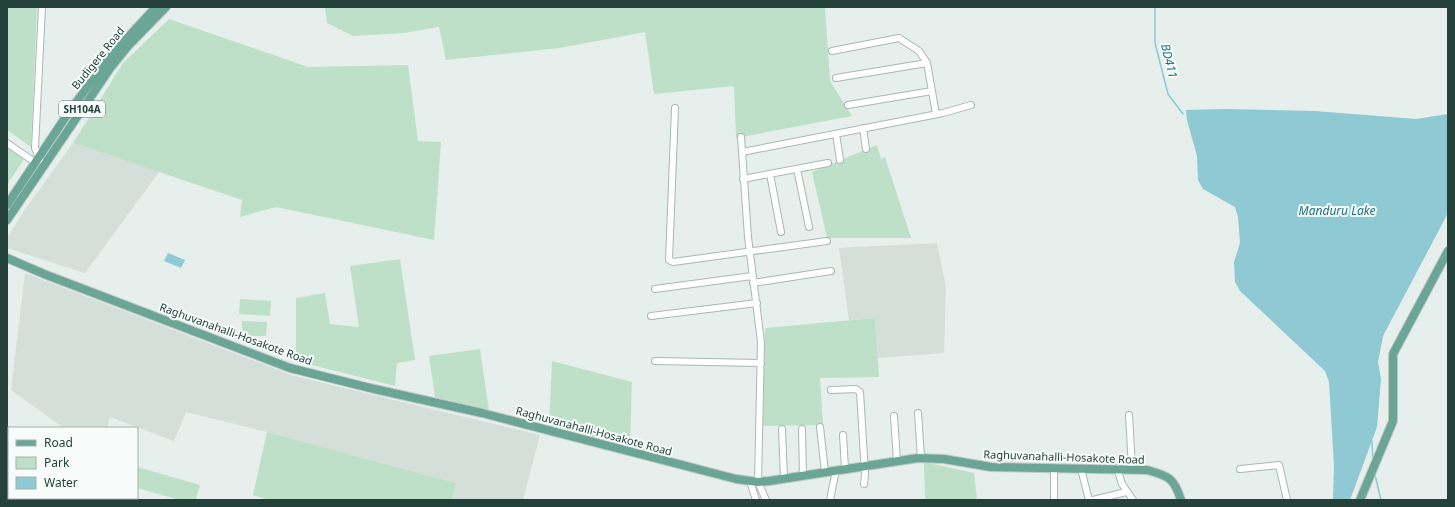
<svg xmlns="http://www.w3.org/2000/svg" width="1455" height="507" viewBox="0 0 1455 507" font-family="'Noto Sans',sans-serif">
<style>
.built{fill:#d4dfda}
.green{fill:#bfe0c8}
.water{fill:#8ec9d4}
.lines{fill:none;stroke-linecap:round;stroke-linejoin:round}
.stream{stroke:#8ec9d4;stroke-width:1.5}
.minor-casing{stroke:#a8b8b2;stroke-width:8}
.major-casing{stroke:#c2cac8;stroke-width:10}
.minor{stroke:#fff;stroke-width:6}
.major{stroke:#6aa596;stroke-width:8}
.labels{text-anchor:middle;stroke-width:4;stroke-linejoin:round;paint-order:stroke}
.shield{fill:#f7fbf9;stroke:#637a73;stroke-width:1}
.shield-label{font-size:10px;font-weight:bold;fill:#24423a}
.street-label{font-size:11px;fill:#24423a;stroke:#f7fbf9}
.water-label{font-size:12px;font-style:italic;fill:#1c6f80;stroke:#f7fbf9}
</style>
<rect width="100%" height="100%" fill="#e6efeb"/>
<path class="built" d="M73,143L159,172L85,273L7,248V238L26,208Z
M937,243L946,287L944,353L877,358L875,318L849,320L839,248Z
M25,273L294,376L540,435L523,500H452L456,483L267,432L186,412L174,441L110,417L107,428H64L11,390Z
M9,478V498H27L28,500H7V479Z"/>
<path class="green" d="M7,7H37L31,147L7,130Z
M325,7H825L830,81L852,116L736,138L734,86L654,94L645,32L560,48L446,60L439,27L404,33L353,36L327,23Z
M169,19L308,67L408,65L418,141L441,142L434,240L276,207L240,217L242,200L73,143L123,63Z
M877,145L881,159L885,157L911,238H827L812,172Z
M7,147L24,159L7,185Z
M400,259L415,360L397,363L395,386L296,361V298L325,293L330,324L359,327L350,266Z
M240,299L271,301L270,316L239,314Z
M875,318L879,377L820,378L823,425L763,426L765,328Z
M242,321L267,322L266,336H242Z
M480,349L489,410L435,397L429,356Z
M552,361L632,382L630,446L549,426Z
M267,432L456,483L452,500H269L253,495Z
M924,462L974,473L977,500H925Z
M137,467L200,485L196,500H180L137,488Z"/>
<path class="water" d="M1226,109L1315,111L1416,119L1448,114V213L1383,336L1378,362L1381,379L1377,427L1350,500H1333L1334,466L1329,382L1325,371L1240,291L1235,282L1234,262L1240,243L1238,217L1235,207L1203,189L1198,180L1197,156L1187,120L1186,110Z
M168,253L185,260L181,268L164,261Z"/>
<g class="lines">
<path class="stream" d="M1155,7V43L1168,94L1183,114
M1372,441L1373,463
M1375,475L1381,500"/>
<g class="minor-casing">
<path id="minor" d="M832,51L899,38L919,51L927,63L936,114
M836,78L927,63
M848,105L932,91
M675,108L669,260L673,262L827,241
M863,128L866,149
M836,134L840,160
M741,137L748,237L761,342L758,482L766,500
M7,143L36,163
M742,152L943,113L971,105
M40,160L35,148L42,7
M797,169L809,227
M770,174L781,232
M743,179L828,163
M753,283L831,271
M655,289L752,276
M651,316L757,303
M655,361L761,363
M831,390L856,389L860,392L865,474L864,484
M918,413L921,458
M1129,415L1132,468
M894,416L897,461
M820,427L825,472
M782,429L784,479
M802,429L803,476
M7,432H9
M843,435L845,468
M7,451H9
M1117,468L1122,484L1133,500
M1054,469V500
M1081,469L1089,500
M1240,469L1279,465L1287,500
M750,481L756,500
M63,498L65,500
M74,498L76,500
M830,500L836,470
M1093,500L1126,492"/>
</g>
<g class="major-casing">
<path id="major" d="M7,205L69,112L108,59L156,7
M7,220L111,67L128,46L166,7
M7,258L44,274L290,368L370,388L482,413L736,479L758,482L769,481L918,458L944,459L991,467L1147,470C1169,476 1174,478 1181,500
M1360,500L1393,421V354L1448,251"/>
</g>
<use href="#minor" class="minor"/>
<use href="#major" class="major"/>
</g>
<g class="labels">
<rect class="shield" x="59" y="101" width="46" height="16" rx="3"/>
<g class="shield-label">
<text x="82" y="113">SH104A</text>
</g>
<g class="street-label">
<text transform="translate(98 58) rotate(-51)" y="4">Budigere Road</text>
<text transform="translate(236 334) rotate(20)" y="4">Raghuvanahalli-Hosakote Road</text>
<text transform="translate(594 431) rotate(15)" y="4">Raghuvanahalli-Hosakote Road</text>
<text transform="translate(1064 457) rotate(2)" y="4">Raghuvanahalli-Hosakote Road</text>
</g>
<g class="water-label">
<text transform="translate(1169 61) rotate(76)" y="4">BD411</text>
<text x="1337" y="215">Manduru Lake</text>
</g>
</g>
<rect width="1455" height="507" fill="none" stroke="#24423a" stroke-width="16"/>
<rect x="8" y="427" width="130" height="72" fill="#f7fbf9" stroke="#a3b1ad"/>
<rect x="16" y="440" width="20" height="6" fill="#6aa596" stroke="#a3b1ad"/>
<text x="44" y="447" font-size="12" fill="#24423a">Road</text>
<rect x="16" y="457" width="20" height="12" fill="#bfe0c8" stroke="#a3b1ad"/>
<text x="44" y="467" font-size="12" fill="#24423a">Park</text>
<rect x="16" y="477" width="20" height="12" fill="#8ec9d4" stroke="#a3b1ad"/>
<text x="44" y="487" font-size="12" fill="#24423a">Water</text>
</svg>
